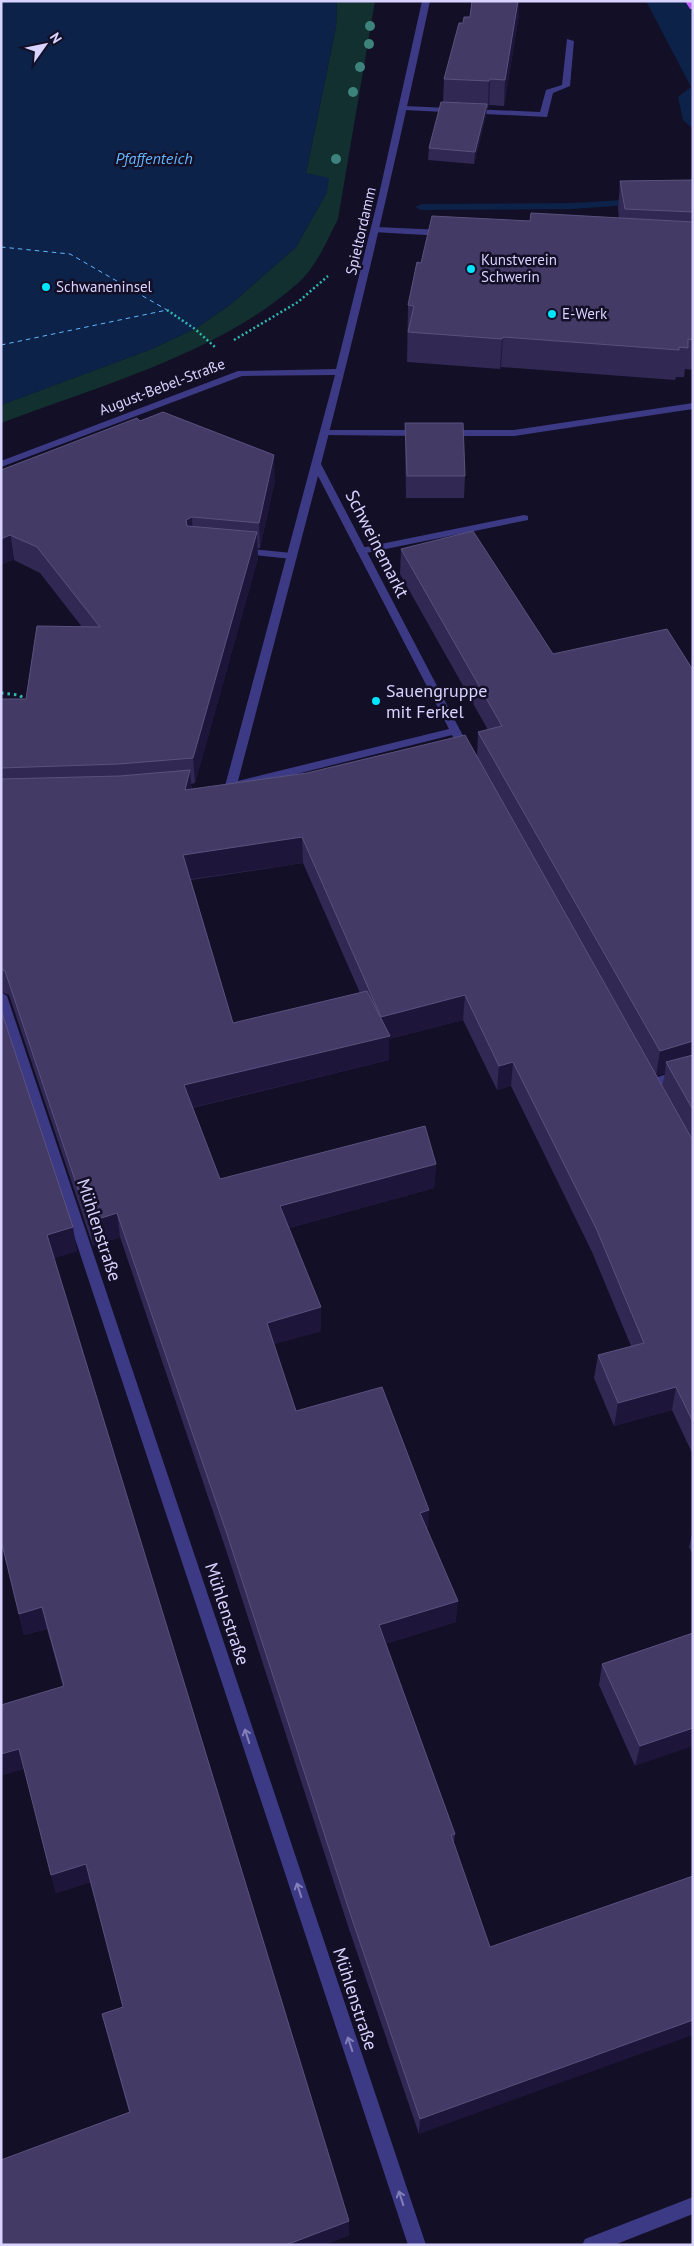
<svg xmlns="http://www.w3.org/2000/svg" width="694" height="2246" viewBox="0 0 694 2246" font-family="'PT Sans',sans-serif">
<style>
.green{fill:#12302f}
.water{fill:#0c2248}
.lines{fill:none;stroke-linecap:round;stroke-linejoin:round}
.stream{fill:#0c2248;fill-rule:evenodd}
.ferry{stroke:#62b6ff;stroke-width:1;stroke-dasharray:4.5 4;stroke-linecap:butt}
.path-far1{stroke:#2fb8b0;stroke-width:2.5;stroke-dasharray:2 2.5;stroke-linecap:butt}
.path{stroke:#2fb8b0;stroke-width:3;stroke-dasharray:2.5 4;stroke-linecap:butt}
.service{fill:#3d3a85;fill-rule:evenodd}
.minor{fill:#3d3a85;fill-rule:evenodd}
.primary{fill:#c25bff;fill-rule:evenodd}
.tree{fill:#3d827b}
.wall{fill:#312854;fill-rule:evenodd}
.shaded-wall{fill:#1d163a}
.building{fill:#433a66;stroke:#5a527e}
.oneway{stroke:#837fbc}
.poi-dot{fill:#00e5ff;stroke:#130f26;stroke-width:2}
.labels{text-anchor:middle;stroke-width:5;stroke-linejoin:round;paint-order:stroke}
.far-street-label{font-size:15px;fill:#d9d4ff;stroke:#130f26}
.far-poi-label{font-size:15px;fill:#d9d4ff;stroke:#130f26;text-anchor:start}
.far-water-label{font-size:16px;font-style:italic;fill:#62b6ff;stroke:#130f26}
.street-label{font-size:18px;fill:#d9d4ff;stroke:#130f26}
.poi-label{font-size:18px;fill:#d9d4ff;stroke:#130f26;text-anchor:start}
</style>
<rect width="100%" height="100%" fill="#130f26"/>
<path class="green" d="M337,1H375L338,219C327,241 316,267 298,283C222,352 97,387 1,423V405L149,350L195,329L231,304L296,247L327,192L306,173L336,27Z"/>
<path class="water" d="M1,1H337L336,27L306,173L329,178L327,192L296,247L231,304L195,329L149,350L1,405Z
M646,1H693V129L683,120L678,97L691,87Z"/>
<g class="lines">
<path class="stream" d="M639,199L643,200V204L572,209L421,210L415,207L421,204L572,203Z"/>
<path class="ferry" d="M1,247L70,254L167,310
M1,345L167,310"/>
<path class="path-far1" d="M167,310L195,329L216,348
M234,340L298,302L328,276"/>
<path class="path" d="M1,693L19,695L26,700"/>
<path class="service" d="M567,39L574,41L570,86L553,93L547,117L404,110L400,108L404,106L540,112L546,90L562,85Z
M376,227L443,230L447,233L443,236L373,232L372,230Z
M693,403V409L514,436H447L442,433L447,430H514Z
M326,430H422L427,433L422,436L323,435L321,433Z
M524,515L528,516V520L361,554L356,551L361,548Z
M240,548L292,553L297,556L292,559L236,553V549Z
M693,1066V1076L652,1088L646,1083L648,1080Z"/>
<path class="minor" d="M422,1H430C397,156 361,310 321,464L471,751L470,754H462L452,735L241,788L237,786L231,790L225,786L335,375L242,376L1,467V461L238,371L336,369L378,199ZM318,476L449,729L238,781Z
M1,992L7,996L426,2245H408L1,1015Z
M693,2197V2214L614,2245H582L585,2239Z"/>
<path class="primary" d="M685,1H693V9H690Z"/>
</g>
<g class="tree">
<circle cx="370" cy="26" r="5"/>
<circle cx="369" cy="44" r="5"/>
<circle cx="360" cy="67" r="5"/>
<circle cx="353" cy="92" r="5"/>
<circle cx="336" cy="159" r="5"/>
</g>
<path class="wall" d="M472,1H519V14L504,106L489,105L488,108H487L486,116L474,164L428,160L429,148L443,102L444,79L463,23L470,17Z
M693,180V370L685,369L684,377H676L675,380L501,367L500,369L407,362L408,305L421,263L530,221L619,218L618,210L620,181Z
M140,421L275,480L260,548H258V558L195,783L191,784L192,789L477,757L478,732L488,730L400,574L401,549L553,654L693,670V1455L672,1410L614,1426L594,1378L598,1355L631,1346L592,1252L511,1086L497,1090L463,1020L389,1039V1060L192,1108L220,1179L436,1164L434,1188L289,1228L321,1331L274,1344L296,1411L428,1531L456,1622L385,1644L455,1834L419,2134L349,1929L228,1556L120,1237L93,1246L9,995L1,992V699H26L82,627L40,573L14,560L1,470ZM303,863L360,993L233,1023L191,880ZM665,1073L662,1087L656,1076Z
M405,423L465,476L464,498H406L405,445Z
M1,1010L77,1251L54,1258L349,2235L324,2245H1L129,2112L102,2014L123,2007L91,1882L56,1893L24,1769L63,1687L47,1629L24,1635L1,1542Z
M693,1530V1555L689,1547Z
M693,1633L635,1766L599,1685L602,1664Z"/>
<path class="shaded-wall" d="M518,1H519V14L504,106L505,80Z
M490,79L489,105L488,108L489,81Z
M487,104L486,116L474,164L475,152Z
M503,337L501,367L500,369L502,339Z
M274,455L275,480L260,548L259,523Z
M192,517L193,542L186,520Z
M257,532L258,558L195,783L193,758Z
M10,535L14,560L1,565V539Z
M190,770L192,795L185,790Z
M302,837L303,863L185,880L183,855Z
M465,995L463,1020L389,1039V1060L186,1109L184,1085L381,1038V1017Z
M693,1041V1062H666L665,1073L656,1076L660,1051Z
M513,1062L511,1086L497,1090L499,1066Z
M436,1164L434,1188L281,1230L280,1206Z
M117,1213L120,1237L93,1246L89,1222Z
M73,1227L77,1251L51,1259L47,1235Z
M321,1307V1331L268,1346L267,1323Z
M676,1387L672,1410L614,1426L618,1403Z
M429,1510L428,1532L420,1513Z
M458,1601L456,1622L378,1646L379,1625Z
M42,1607L47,1629L24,1635L19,1614Z
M693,1728V1746L635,1766L640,1746Z
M19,1749L24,1769L1,1776V1754Z
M86,1864L91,1882L56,1893L51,1875Z
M693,2020V2035L419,2134L420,2119Z
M349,2221V2235L324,2245H286Z"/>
<path class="building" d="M472,1H518L505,80L490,79L489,81L444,79L459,23H463L464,17H470Z
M441,102L487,104L475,152L429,148Z
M693,180V212L625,209L620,181Z
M531,213L693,222V340L688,339V348L679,347V350L503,337L502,339L408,332L414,306L408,305L417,262L421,263L432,216L530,221Z
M163,412L274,455L259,523L192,517L186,520L187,526L257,532L193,758L119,764L1,768V699H26L37,626L100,627L37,547L10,535L1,539V470L137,418L140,421Z
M405,423H463L465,476H407Z
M473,531L553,654L667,629L693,670V1041L660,1051L478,732L502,726L401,549Z
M465,735L692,1139H693V1422L676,1387L618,1403L598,1355L644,1343L596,1228L513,1062L499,1066L465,995L381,1017L302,837L183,855L233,1023L367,991L390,1036L184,1085L220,1179L425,1126L436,1164L280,1206L321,1307L267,1323L296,1411L382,1387L429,1510L420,1513L458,1601L379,1625L455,1834L451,1835L490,1947L693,1876V2020L420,2119L349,1910L227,1534L117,1213L89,1222L5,971L1,969V867H2L1,865V779L120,776L190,770L185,790L307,773Z
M1,1010L73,1227L47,1235L349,2221L286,2245H1V2160L130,2112L102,2014L123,2007L86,1864L51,1875L19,1749L1,1754V1705L64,1686L42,1607L19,1614L1,1540Z
M693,1055V1110L666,1062Z
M693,1633V1728L640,1746L602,1664Z"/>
<defs><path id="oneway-shaft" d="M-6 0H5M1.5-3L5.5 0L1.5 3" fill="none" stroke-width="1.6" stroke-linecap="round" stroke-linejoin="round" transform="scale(1.25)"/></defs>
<g class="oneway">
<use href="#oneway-shaft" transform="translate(247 1736) rotate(-108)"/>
<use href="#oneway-shaft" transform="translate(299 1890) rotate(-108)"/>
<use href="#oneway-shaft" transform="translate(350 2044) rotate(-108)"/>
<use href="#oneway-shaft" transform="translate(401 2198) rotate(-108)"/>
</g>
<g class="poi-dot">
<circle cx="471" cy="269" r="5"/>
<circle cx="46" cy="287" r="5"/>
<circle cx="552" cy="314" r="5"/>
<circle cx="376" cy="701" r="5"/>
</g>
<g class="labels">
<g class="far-street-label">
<text transform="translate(361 231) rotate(-77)" y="5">Spieltordamm</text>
<text transform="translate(162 387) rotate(-21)" y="5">August-Bebel-Straße</text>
</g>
<g class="far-poi-label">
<text x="481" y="265">Kunstverein<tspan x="481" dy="17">Schwerin</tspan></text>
<text x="56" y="292">Schwaneninsel</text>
<text x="562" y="319">E-Werk</text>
</g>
<g class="far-water-label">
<text x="154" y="164">Pfaffenteich</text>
</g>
<g class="street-label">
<text transform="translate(377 544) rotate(63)" y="6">Schweinemarkt</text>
<text transform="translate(99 1230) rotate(72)" y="6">Mühlenstraße</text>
<text transform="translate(227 1614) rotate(72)" y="6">Mühlenstraße</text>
<text transform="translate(355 1999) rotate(72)" y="6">Mühlenstraße</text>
</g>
<g class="poi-label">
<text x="386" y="697">Sauengruppe<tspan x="386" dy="21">mit Ferkel</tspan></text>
</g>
</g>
<rect width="694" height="2246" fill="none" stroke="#d9d4ff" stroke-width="5"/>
<g transform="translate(45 45) rotate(57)" stroke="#130f26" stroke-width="4" paint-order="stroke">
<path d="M0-4L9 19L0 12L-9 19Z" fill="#d9d4ff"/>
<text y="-8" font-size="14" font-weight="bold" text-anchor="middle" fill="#d9d4ff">N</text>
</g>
</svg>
